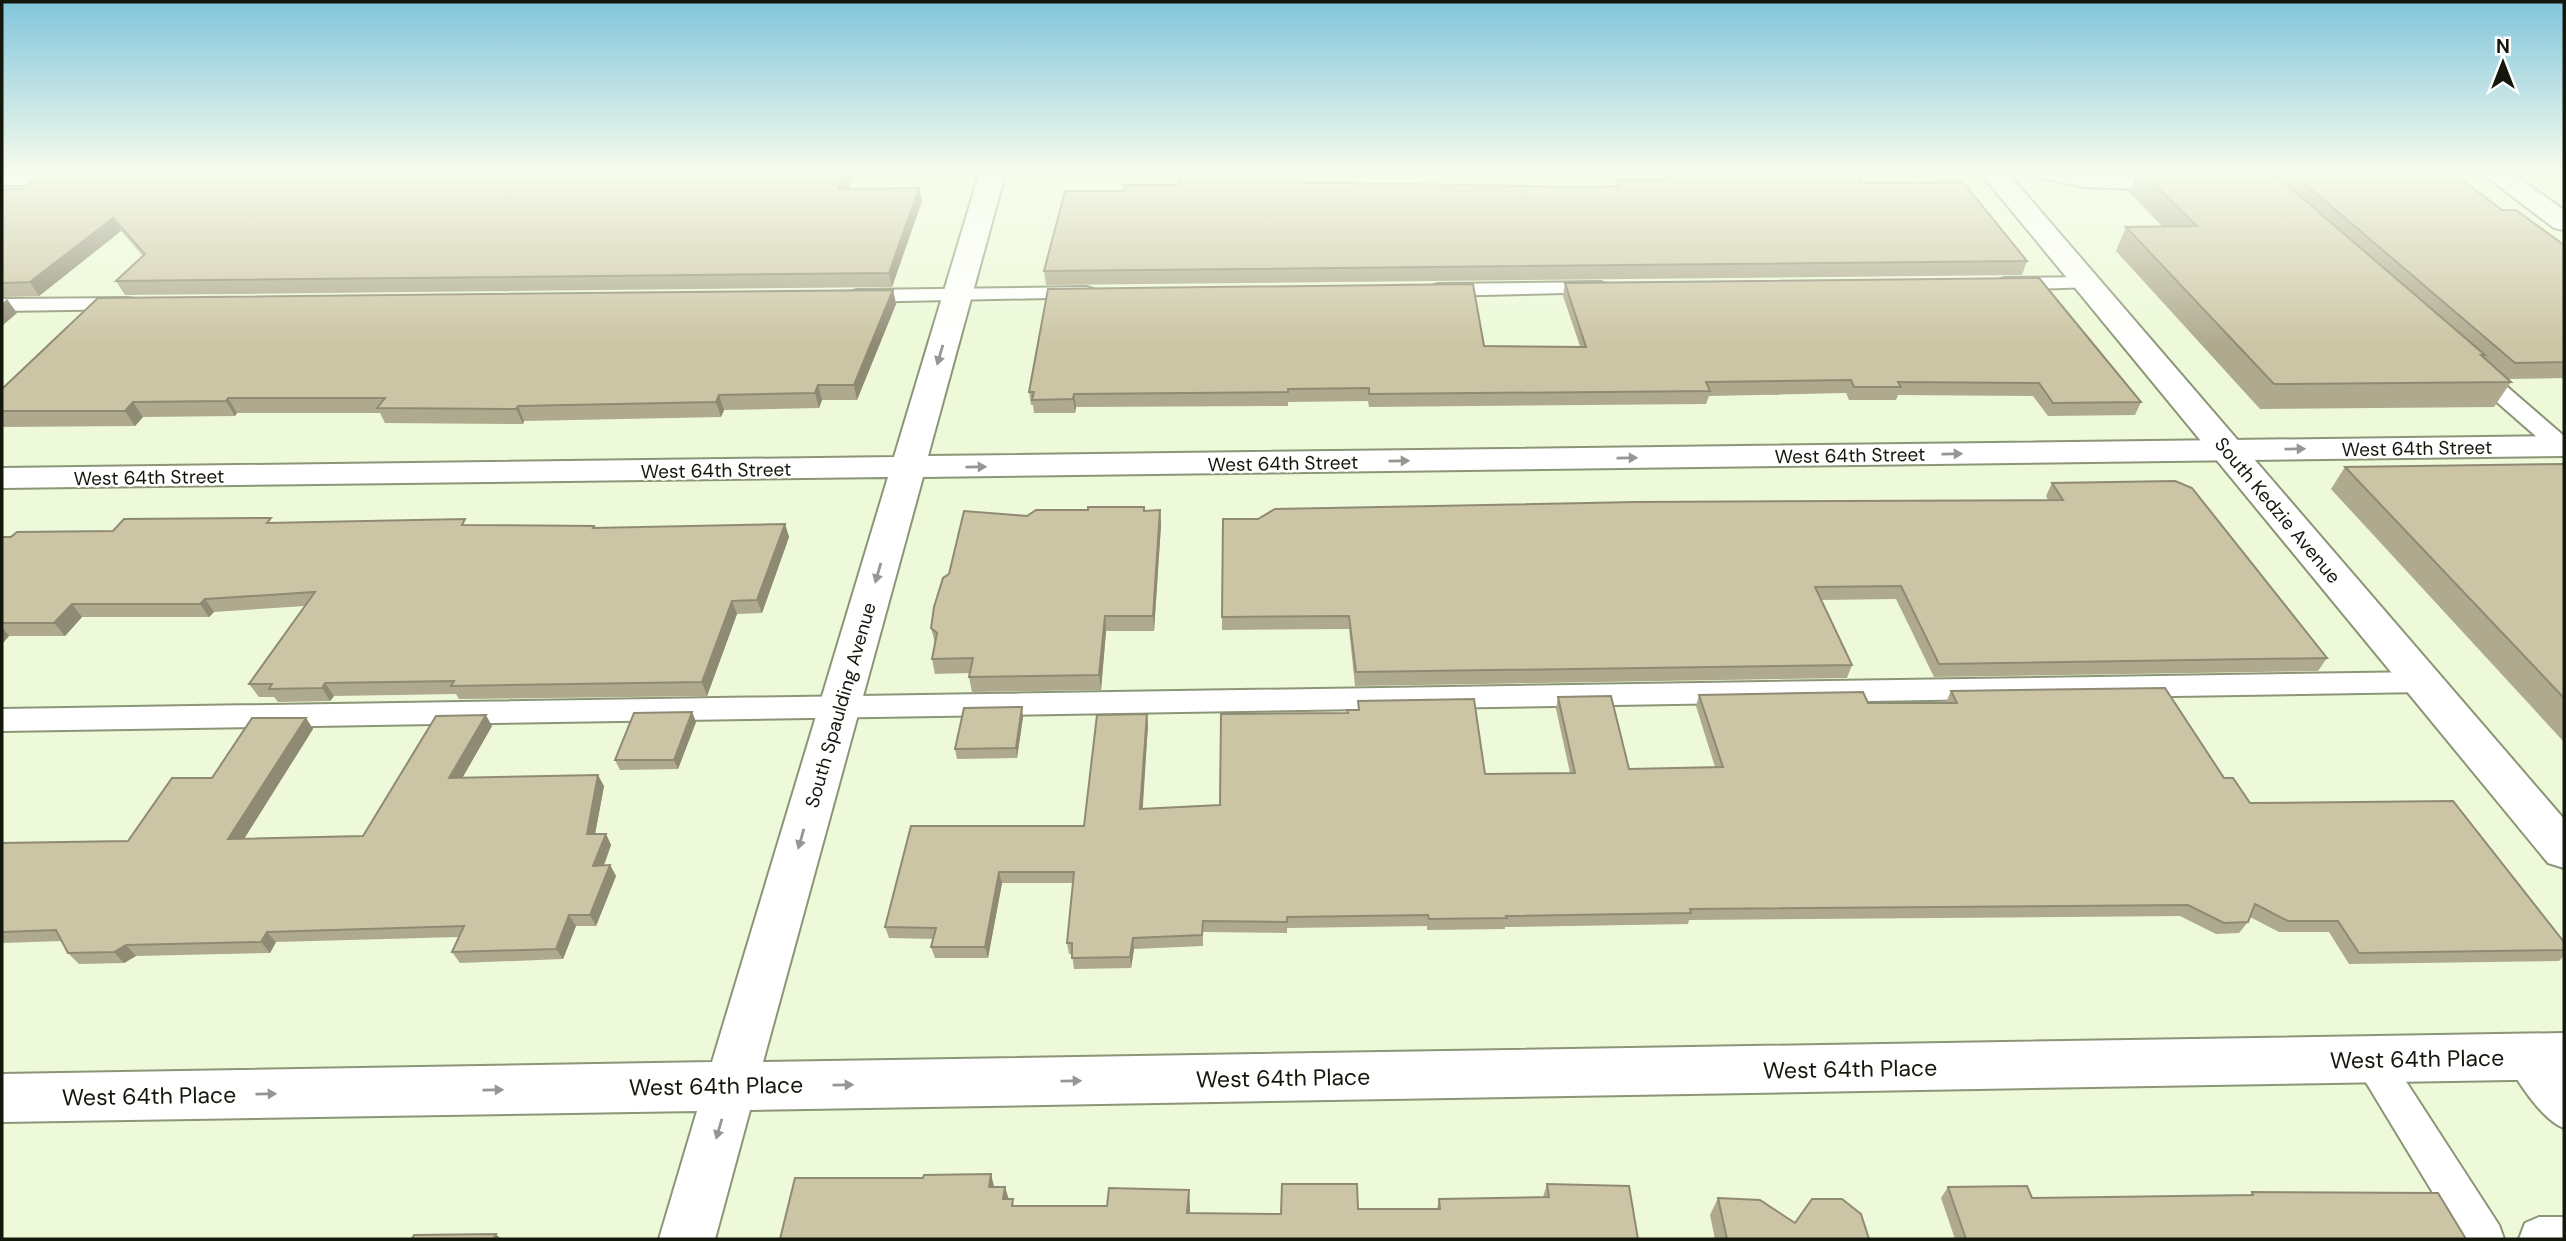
<svg xmlns="http://www.w3.org/2000/svg" width="2566" height="1241" viewBox="0 0 2566 1241" font-family="'DM Sans',sans-serif">
<style>
.lines{fill:none;stroke-linecap:round;stroke-linejoin:round}
.lane-casing{stroke:#8b9577;stroke-width:4}
.street-casing{stroke:#8b9577;stroke-width:4}
.secondary-casing{stroke:#8b9577;stroke-width:4}
.lane{fill:#fff;fill-rule:evenodd}
.street{fill:#fff;fill-rule:evenodd}
.secondary{fill:#fff;fill-rule:evenodd}
.wall{fill:#afa98e}
.shaded-wall{fill:#8f8a74}
.building{fill:#ccc5a5;stroke:#8f8a74;stroke-width:2}
.oneway{fill:#959792}
.labels{text-anchor:middle;stroke-width:5;stroke-linejoin:round;paint-order:stroke}
.street-label{font-size:19px;fill:#14180c;stroke:#fff}
.near-street-label{font-size:23px;fill:#14180c;stroke:#fff}
</style>
<rect width="100%" height="100%" fill="#edf9d8"/>
<g class="lines">
<g class="lane-casing">
<path id="lane" d="M2028,171L2170,178L2179,184L2170,190L2084,187L2030,175Z
M2086,277L2093,279L2096,283L2093,287L2005,290L1998,288L1995,284L1998,280L2005,278Z
M1600,282L1607,284L1610,288L1607,292L1438,296L1431,294L1427,290L1431,286L1438,284Z
M1086,287L1093,289L1097,293L1093,297L857,302L850,300L846,296L850,292L857,290Z
M127,298L135,299L138,304L135,309L2,311V299Z
M2474,363L2482,365L2564,436V455L2555,453L2466,375L2463,370L2466,365Z
M2424,672L2434,675L2439,682L2434,689L2424,692L2,731V709Z
M2524,1040L2537,1045L2564,1080V1128C2542,1120 2515,1079 2505,1057L2511,1045Z
M2372,1044L2385,1049L2499,1225L2504,1239H2461L2353,1061L2359,1049Z
M2539,1217H2564V1239H2519L2525,1223Z"/>
</g>
<g class="street-casing">
<path id="street" d="M2,171H99L102,176L98,181L89,184L2,185Z
M980,171H1006L928,456L2564,436V456L923,477L763,1062L2564,1033V1079L750,1110L715,1239H659L697,1111L2,1122V1074L712,1062L888,477L2,488V468L894,457Z
M2479,171H2509L2564,210V230L2554,228Z"/>
</g>
<g class="secondary-casing">
<path id="secondary" d="M1979,171H2006L2564,819V868L2548,863Z"/>
</g>
<use href="#lane" class="lane"/>
<use href="#street" class="street"/>
<use href="#secondary" class="secondary"/>
</g>
<path class="wall" d="M383,171H856L848,189L919,188L922,201L892,287L125,295L116,281L143,256L121,231L39,296L2,297V189Z
M1655,171H1860L1861,183L2027,261L2022,275L1046,285L1044,271L1124,191L1179,185L1293,182L1579,187L1616,186L1617,180H1659Z
M2109,171H2450L2502,210L2564,245V378L2508,379L2511,382L2494,407L2260,409L2116,251L2126,227H2163L2129,192L2136,176L2111,173Z
M1565,283L2141,402L2135,415L2048,416L2033,396L1898,395L1896,400H1849L1846,393L1709,396L1706,404L1369,407L1368,401L1288,402V406L1076,407L1075,413H1034L1033,405H1031L1029,392L1484,346H1580L1563,296Z
M893,290L896,304L857,400H822L819,408L724,410L721,417L524,421L523,424L385,423L380,413H237L235,416L143,417L135,426L2,427V389Z
M2564,464V742L2331,489L2345,467Z
M2052,483L2327,658L2318,671L1934,677L1896,599L1821,600L1852,665L1847,678L1355,686L1349,629L1222,630V617L1258,519L2048,500L2046,496Z
M1160,510L1161,525L1154,631H1106L1101,690L972,692L969,677L970,673L935,674L932,659L935,643L931,628L1027,516Z
M273,523L594,526L595,528L785,524L789,537L762,613L737,614L707,696L459,699L456,694L334,696L330,701L278,702L274,697H259L249,684L305,606L214,612L209,617H82L65,636H9L2,644V537Z
M1951,691L2224,778L2250,803L2564,942V956L2559,961L2349,964L2329,932H2279L2250,917L2248,922L2239,933L2216,934L2180,916L1689,920L1688,924L1505,927V929L1427,930V926L1287,928V933L1203,932V946L1134,949L1131,968L1074,969L1072,954H1069L1067,943L1073,883H1002L988,958H935L931,947L934,939L889,938L885,927L1084,826L1148,725L1142,809L1220,805L1347,713L1358,710V701L1485,774L1570,773L1556,709L1558,697L1629,769L1715,767L1696,706L1699,695L1868,703L1946,702Z
M692,712L696,722L678,769L620,770L615,760Z
M1023,717L1017,758L957,759L955,749Z
M306,718L313,729L244,839L363,836L492,726L462,778L604,786L595,834H606L611,845L604,866L610,865L616,876L596,926H576L563,959L460,963L452,952L459,937L276,942L270,953L136,956L124,963L79,964L68,953L62,941L2,943V843L128,841L212,778Z
M1547,1184L1638,1239H780L995,1187H1005L1008,1199L1015,1206H1190V1213L1281,1214L1358,1209H1437L1439,1199L1543,1197Z
M1948,1187L2032,1198L2250,1195L2252,1192L2466,1239H1955L1941,1198Z
M1718,1198L1795,1223L1869,1239H1715L1710,1215Z"/>
<path class="shaded-wall" d="M847,171H856L841,202L838,189Z
M919,188L922,201L892,287L889,273Z
M113,218L121,231L39,296L30,282Z
M893,290L896,304L857,400L854,385Z
M7,299L17,313L2,326V304Z
M818,385L822,400L819,408L815,393Z
M1074,394L1076,407L1075,413L1073,399Z
M719,395L724,410L721,417L716,402Z
M228,398L237,413L235,416L226,401Z
M133,402L143,417L135,426L125,411Z
M518,406L524,421L523,424L516,409Z
M1160,510L1161,525L1154,631L1153,616Z
M785,524L789,537L762,613L757,600Z
M205,599L214,612L209,617L200,604Z
M732,601L737,614L707,696L702,682Z
M72,604L82,617L65,636L54,623Z
M1105,616L1106,631L1101,690L1099,675Z
M2,627L9,636L2,644Z
M325,683L334,696L330,701L322,688Z
M1022,707L1023,717L1017,758L1016,748Z
M692,712L696,722L678,769L674,760Z
M1147,714L1148,725L1142,820L1140,809Z
M486,715L492,726L456,789L449,778Z
M306,718L313,729L237,850L228,839Z
M598,775L604,786L593,845L587,834Z
M606,834L611,845L599,877L593,866Z
M610,865L616,876L596,926L590,915Z
M999,872L1002,883L988,958L985,947Z
M569,915L576,926L563,959L556,949Z
M267,932L276,942L270,953L261,942Z
M1133,938L1134,949L1131,968L1130,957Z
M126,945L136,956L124,963L114,952Z
M991,1174L995,1190L989,1187Z
M1005,1187L1010,1203L1003,1199Z
M1189,1190L1190,1206L1189,1228L1187,1213Z
M496,1234L501,1239H493Z"/>
<path class="building" d="M383,171H847L838,189L919,188L889,273L116,281L145,254L113,218L30,282L2,283V189H21L40,174Z
M1180,171H1293V182L1579,187L1620,186L1617,180H1668L1664,171H1860L1861,183L1963,182L2027,261L1044,271L1065,191H1124L1125,185H1179Z
M2141,171H2271L2485,355H2481L2511,382L2274,384L2126,227L2197,226Z
M2290,171H2450L2502,210H2516L2564,245V362L2515,363Z
M2039,278L2141,402L2053,403L2039,383L1898,382L1901,387H1854L1851,380L1706,382L1710,391L1369,394V388L1288,389V392L1074,394L1073,399L1032,400L1034,392H1029L1048,289L1473,284L1484,346L1586,347L1565,283Z
M893,290L854,385H818L815,393L719,395L716,402L518,406L516,409L377,408L385,398H228L226,401L133,402L125,411H2V389L98,298Z
M2564,464V698L2345,467Z
M2175,481L2192,488L2327,658L1939,664L1901,586L1815,587L1852,665L1356,672L1349,616L1222,617L1223,519H1258L1275,509L1636,502L2063,500L2052,483Z
M1088,507H1144V511L1160,510L1153,616H1105L1099,675L969,677L973,658L932,659L937,633L931,628L934,607L943,578L949,574L964,511L1027,516L1036,510H1088Z
M271,518L267,523L465,519L462,525L594,526L593,528L785,524L757,600L732,601L702,682L451,686L454,681L325,683L322,688L269,689L272,684H249L315,592L205,599L200,604H72L54,623H2V537H11L17,532L113,531L124,519Z
M2165,688L2224,778H2233L2250,803L2453,801L2564,942V950L2359,953L2338,921H2288L2255,904L2248,922L2224,923L2188,905L1690,909L1691,913L1506,916L1507,918L1429,919L1428,915L1287,917V922L1203,921L1202,935L1133,938L1130,957L1072,958V943H1067L1074,872H999L985,947H931L936,928L885,927L911,826H1084L1097,715L1147,714L1140,809L1220,805L1221,714L1348,713L1347,710H1359L1358,701L1474,699L1485,774L1575,773L1558,697L1611,696L1629,769L1723,767L1699,695L1863,692L1868,703H1957L1951,691Z
M1022,707L1016,748L955,749L964,708Z
M692,712L674,760H615L634,713Z
M486,715L449,778L598,775L587,834H606L593,866L610,865L590,915H569L556,949L452,952L464,926L267,932L261,942L126,945L114,952L68,953L56,930L2,932V843L128,841L172,778H212L252,718H306L228,839L363,836L436,716Z
M991,1174L989,1187H1005L1003,1199H1013L1012,1206H1107L1109,1188L1189,1190L1187,1213L1281,1214L1282,1184H1357L1358,1209H1440L1439,1199L1549,1197L1547,1184L1629,1186L1638,1239H780L795,1178H923L924,1175Z
M2027,1186L2032,1198L2253,1195L2252,1192L2438,1193L2466,1239H1966L1948,1187Z
M1718,1198L1760,1200L1795,1223L1812,1199H1842L1861,1214L1869,1239H1727Z
M496,1234L493,1239H412L414,1235Z"/>
<defs><path id="oneway-solid" d="M-6-.8H1V-3.2L6.5 0L1 3.2V.8H-6Z" transform="scale(1.75)"/></defs>
<g class="oneway">
<use href="#oneway-solid" transform="translate(940 355) rotate(106)"/>
<use href="#oneway-solid" transform="translate(2295 449) rotate(-1)"/>
<use href="#oneway-solid" transform="translate(1952 454) rotate(-1)"/>
<use href="#oneway-solid" transform="translate(1627 458) rotate(-1)"/>
<use href="#oneway-solid" transform="translate(1399 461) rotate(-1)"/>
<use href="#oneway-solid" transform="translate(976 467) rotate(-1)"/>
<use href="#oneway-solid" transform="translate(878 573) rotate(106)"/>
<use href="#oneway-solid" transform="translate(801 839) rotate(106)"/>
<use href="#oneway-solid" transform="translate(1071 1081) rotate(-1)"/>
<use href="#oneway-solid" transform="translate(843 1085) rotate(-1)"/>
<use href="#oneway-solid" transform="translate(493 1090) rotate(-1)"/>
<use href="#oneway-solid" transform="translate(266 1094) rotate(-1)"/>
<use href="#oneway-solid" transform="translate(719 1129) rotate(106)"/>
</g>
<linearGradient id="sky" x2="0" y2="1"><stop stop-color="#81c5db"/><stop offset="0.5" stop-color="#f7fced"/><stop offset="1" stop-color="#f7fced" stop-opacity="0"/></linearGradient>
<rect width="2566" height="345" fill="url(#sky)"/>
<g class="labels">
<g class="street-label">
<text transform="translate(2417 448) rotate(-1)" y="7">West 64th Street</text>
<text transform="translate(1850 455) rotate(-1)" y="7">West 64th Street</text>
<text transform="translate(1283 463) rotate(-1)" y="7">West 64th Street</text>
<text transform="translate(716 470) rotate(-1)" y="7">West 64th Street</text>
<text transform="translate(149 477) rotate(-1)" y="7">West 64th Street</text>
<text transform="translate(2278 510) rotate(50)" y="7">South Kedzie Avenue</text>
<text transform="translate(840 705) rotate(-74)" y="7">South Spaulding Avenue</text>
</g>
<g class="near-street-label">
<text transform="translate(2417 1059) rotate(-1)" y="8">West 64th Place</text>
<text transform="translate(1850 1069) rotate(-1)" y="8">West 64th Place</text>
<text transform="translate(1283 1078) rotate(-1)" y="8">West 64th Place</text>
<text transform="translate(716 1086) rotate(-1)" y="8">West 64th Place</text>
<text transform="translate(149 1096) rotate(-1)" y="8">West 64th Place</text>
</g>
</g>
<rect width="2566" height="1241" fill="none" stroke="#14180c" stroke-width="7"/>
<g transform="translate(2503 63)" stroke="#ffffff" stroke-width="5" paint-order="stroke">
<path d="M0-5L12 26L0 18L-12 26Z" fill="#14180c"/>
<text y="-10" font-size="19" font-weight="bold" text-anchor="middle" fill="#14180c">N</text>
</g>
</svg>
